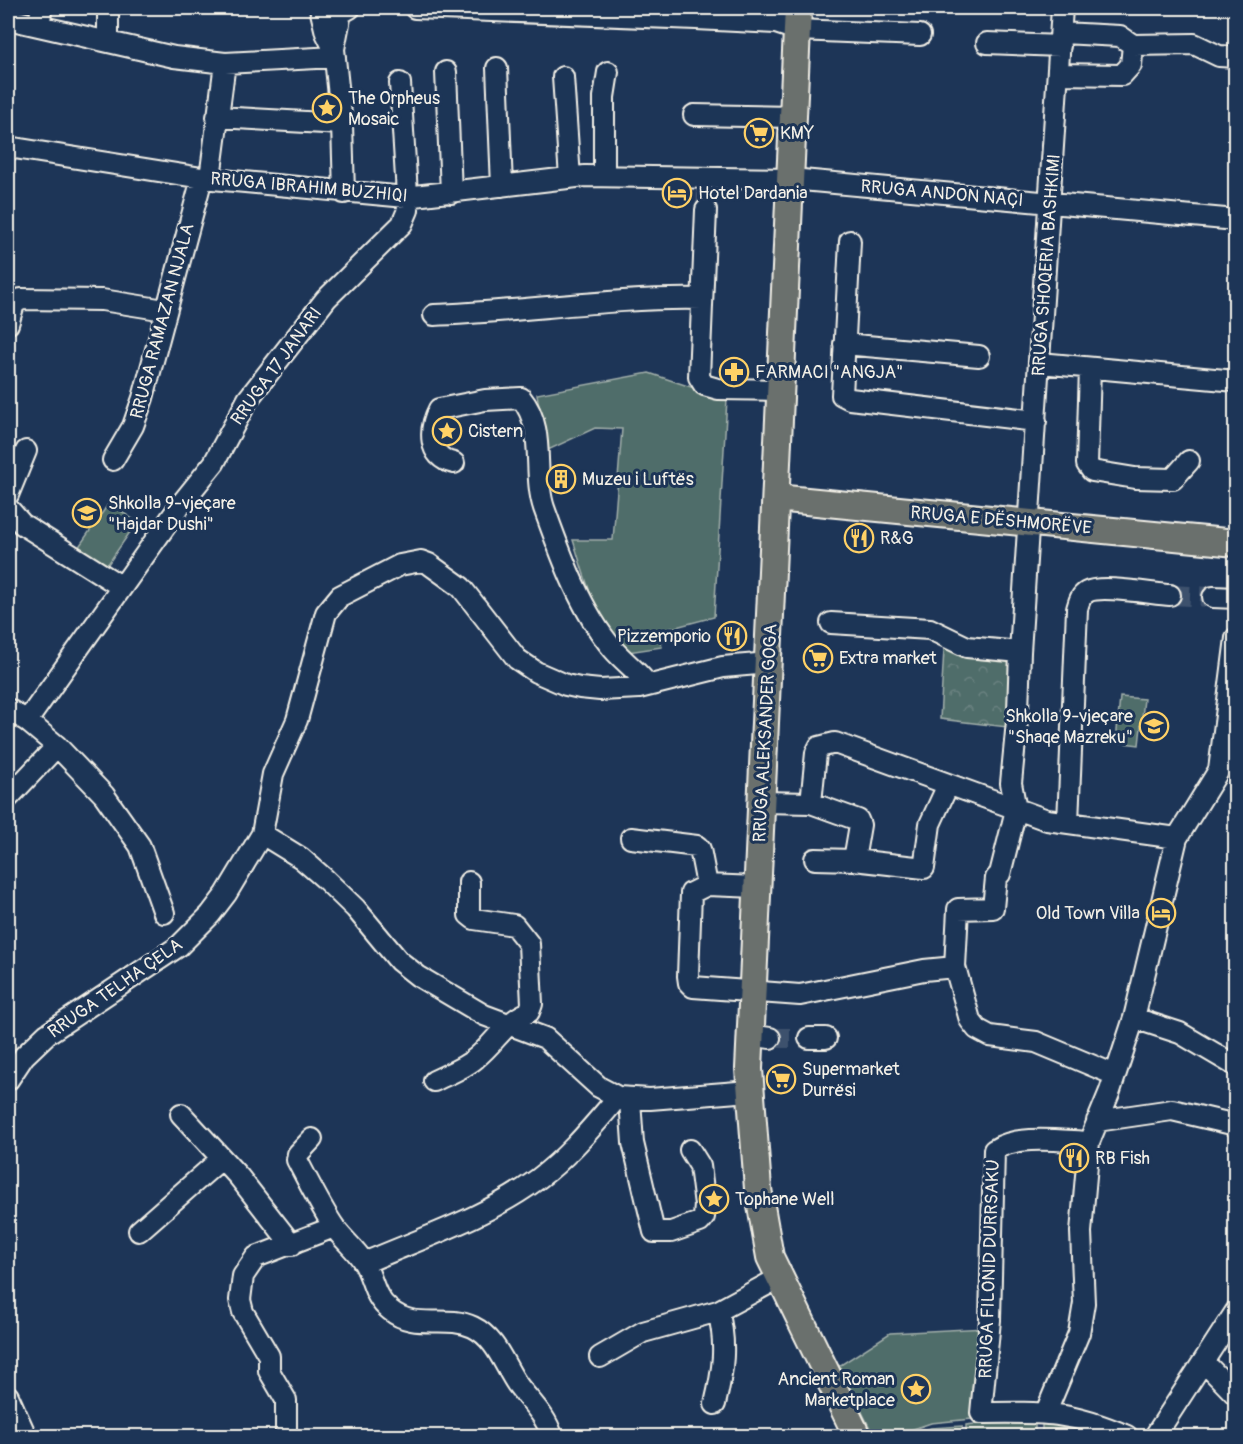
<svg xmlns="http://www.w3.org/2000/svg" width="1243" height="1444" viewBox="0 0 1243 1444" font-family="Pangolin,sans-serif">
<style>
.green{fill:#506d6b;stroke:#a2afaa;stroke-width:1.5}
.forest{fill:url(#forest-crowns);stroke:#a2afaa;stroke-width:1.5}
.lines{fill:none;stroke-linecap:round;stroke-linejoin:round}
.minor-tunnel{stroke:#3d516d;stroke-width:20;stroke-dasharray:20 10;stroke-linecap:butt}
.minor-casing{stroke:#f4f1e8;stroke-width:24}
.major-casing{stroke:#f4f1e8;stroke-width:30}
.minor{stroke:#1d3557;stroke-width:20}
.major{stroke:#6b706d;stroke-width:26}
.labels{text-anchor:middle;stroke-width:6;stroke-linejoin:round;paint-order:stroke}
.poi-label{font-size:18px;fill:#f4f1e8;stroke:#1d3557;text-anchor:start}
.street-label{font-size:18px;fill:#f4f1e8;stroke:#1d3557}
</style>
<defs>
<pattern id="forest-crowns" width="20" height="18" patternUnits="userSpaceOnUse" patternTransform="scale(1.5)"><rect width="20" height="18" fill="#506d6b"/><path d="M2 6a3 3 0 1 1 6 0M12 15a3 3 0 1 1 6 0" fill="none" stroke="#6a8280"/></pattern>
</defs>
<rect width="100%" height="100%" fill="#1d3557"/>
<filter id="ink" filterUnits="userSpaceOnUse"><feTurbulence type="fractalNoise" baseFrequency=".0167" numOctaves="2"/><feDisplacementMap in="SourceGraphic" scale="12" xChannelSelector="R" yChannelSelector="G"/><feConvolveMatrix kernelMatrix="1 2 1 2 8 2 1 2 1" color-interpolation-filters="sRGB"/></filter>
<g filter="url(#ink)">
<path class="green" d="M649,373L727,399L714,617L657,632L662,647L628,652C596,624 586,580 573,540H613L622,429L595,428L546,451L537,394Z
M109,503L137,522L106,567L78,548Z
M1120,697L1144,699L1139,745L1116,742Z
M986,1328L979,1412L972,1419L931,1423L893,1436H874L839,1366L890,1333Z
M981,1418L1035,1419V1436H966V1425L974,1424Z
M1042,1419L1108,1436H1042Z
M962,1426V1436H909L931,1428Z"/>
<path class="forest" d="M944,649L1013,655L1007,727L940,719Z"/>
<g class="lines">
<path class="minor-tunnel" d="M706,210L707,186
M1170,595L1213,597
M770,1038H809"/>
<g class="minor-casing">
<path id="minor" d="M320,8L326,33L334,49
M415,8L696,19L776,23L797,30L920,35
M8,19L174,57L225,63L335,57
M40,26L41,8
M1062,33L1120,36L1133,45L1194,44L1219,56L1236,57
M108,41V8
M987,43L1060,46
M497,68L502,186
M446,72L451,193
M1059,74L1122,75L1131,65L1133,45
M563,77L570,178
M694,115L793,117
M217,117L342,124
M8,147L202,178L406,197L585,176L791,179L1236,220
M604,176V97L608,72
M210,178L225,63
M344,193L342,124L334,49L341,13L350,8
M706,210L699,377L704,385L718,389L780,390
M850,241L842,395L850,399L1036,421
M434,315C523,312 613,297 702,299
M8,324L14,304L21,299L102,300L165,310
M844,344L979,356
M1040,363L1236,381
M1090,368L1087,464L1092,471L1135,478L1173,479L1189,461
M113,460L133,426L143,398L202,178
M454,463C427,458 429,428 439,409L485,400L521,398C547,429 532,473 544,508C561,555 580,610 613,649C624,662 638,671 648,685
M8,495L26,451
M8,508L22,524L122,587
M1213,597L1236,598
M831,623L930,629L967,647L1020,652
M8,709L27,721L57,746L104,795L140,846L164,913
M27,721L181,504L214,463L248,399L326,299L402,224L408,210L400,83
M8,798L57,746
M762,802L811,803L858,820L860,825L854,860
M811,803L816,753L819,747L835,743L1047,820L1177,838
M1016,810L1011,783L1018,711L1020,652L1062,8
M1016,810L1000,874L996,878L993,908L958,909L955,967L970,1020L977,1029L990,1036L1036,1042L1115,1075
M1068,822L1077,609C1079,602 1080,596 1087,592C1101,584 1152,594 1170,595
M262,834L301,858L324,878L356,909L399,961L418,976L484,1015L545,1038L599,1087L618,1097L650,1099L750,1091
M631,838L697,846L700,849L707,885
M815,859L854,860L924,868L930,824L948,785
M757,887L707,885L691,893L688,976L689,983L693,987L800,995L924,970L955,967
M1134,1018L1180,1033L1236,1066
M750,1035L770,1038
M809,1038H826
M8,1080L24,1056L47,1034L179,946L210,915L226,894L262,834L273,774L297,720L326,613L340,596L400,565L421,561L429,564L461,587L517,659L536,672L566,685L580,688L600,690L639,688L723,667L769,663
M434,1081C448,1074 465,1068 476,1058C498,1040 503,1023 529,1012L532,1004L529,944L514,925L474,919L469,915V882
M630,1100L633,1143L654,1232H671L700,1222L704,1217L705,1205L700,1166L690,1150
M181,1114L239,1177L292,1245
M1097,1121L1172,1110L1236,1125
M312,1139L298,1154L297,1160C307,1179 323,1211 335,1228C343,1240 357,1250 364,1263C374,1280 373,1297 390,1310C415,1331 445,1314 473,1327C496,1338 504,1365 517,1384C530,1402 546,1415 552,1436
M1089,1142C1061,1141 1018,1134 994,1150L990,1320L981,1413C1042,1412 1070,1411 1127,1436
M139,1231L221,1159
M364,1263C422,1238 487,1217 538,1179C569,1156 593,1126 618,1097
M600,1357L643,1332L718,1311L779,1278
M1204,1362L1236,1395
M8,1396L26,1436
M715,1404C723,1371 727,1344 718,1311
M1046,1412L1079,1333L1084,1303L1081,1232L1089,1142L1110,1091L1134,1018L1177,838L1219,770L1236,638
M286,1436V1400L269,1371V1356L243,1312L240,1300L243,1276L256,1257L334,1227
M1155,1436L1236,1311"/>
</g>
<g class="major-casing">
<path id="major" d="M798,8L749,1069L758,1189L770,1257L857,1436
M776,498L1236,543"/>
</g>
<use href="#minor" class="minor"/>
<use href="#major" class="major"/>
</g>
</g>
<defs>
<g id="sight-ring" transform="scale(1.5)"><circle r="9.5" fill="#1d3557" stroke="#ffd166" stroke-width="1.5"/><path d="M0-6L1.8-2.2L6-1.7L2.9 1.2L3.7 5.4L0 3.3L-3.7 5.4L-2.9 1.2L-6-1.7L-1.8-2.2Z" fill="#ffd166"/></g>
<g id="supermarket-ring" transform="scale(1.5)"><circle r="9.5" fill="#1d3557" stroke="#ffd166" stroke-width="1.5"/><path d="M-6-5.5h2.5l.6 2H6L4.5 2H-2.5L-4.4-4H-6ZM-1.5 3.2a1.3 1.3 0 1 0 .1 0ZM3 3.2a1.3 1.3 0 1 0 .1 0Z" fill="#ffd166"/></g>
<g id="hotel-ring" transform="scale(1.5)"><circle r="9.5" fill="#1d3557" stroke="#ffd166" stroke-width="1.5"/><path d="M-6-4.5h1.5V1H6V5H4.5V3h-9V5H-6ZM-4 0a1.8 1.8 0 1 1 3.6 0ZM.5 0V-2.5h3Q6-2.5 6 0Z" fill="#ffd166"/></g>
<g id="pharmacy-ring" transform="scale(1.5)"><circle r="9.5" fill="#1d3557" stroke="#ffd166" stroke-width="1.5"/><path d="M-2-6h4v4h4v4h-4v4h-4v-4h-4v-4h4Z" fill="#ffd166"/></g>
<g id="building-ring" transform="scale(1.5)"><circle r="9.5" fill="#1d3557" stroke="#ffd166" stroke-width="1.5"/><path d="M-4-6H4V6H1V3H-1V6H-4ZM-2.5-4.3h1.7v1.8h-1.7ZM.8-4.3h1.7v1.8H.8ZM-2.5-1h1.7V.8h-1.7ZM.8-1h1.7V.8H.8Z" fill="#ffd166"/></g>
<g id="school-ring" transform="scale(1.5)"><circle r="9.5" fill="#1d3557" stroke="#ffd166" stroke-width="1.5"/><path d="M0-5L7-2L0 1L-7-2ZM-4 1L0 2.5L4 1V4Q0 6-4 4Z" fill="#ffd166"/></g>
<g id="restaurant-ring" transform="scale(1.5)"><circle r="9.5" fill="#1d3557" stroke="#ffd166" stroke-width="1.5"/><path d="M-5-6h1v4h1v-4h1v4h1v-4h1v5L-1.5 .5V6h-2V.5L-5-1ZM5-6V6H3V1.5H1.5Q1.5-4 5-6Z" fill="#ffd166"/></g>
</defs>
<g fill-rule="evenodd">
<use href="#sight-ring" x="327" y="108"/>
<use href="#supermarket-ring" x="759" y="133"/>
<use href="#hotel-ring" x="677" y="193"/>
<use href="#pharmacy-ring" x="734" y="372"/>
<use href="#sight-ring" x="447" y="431"/>
<use href="#building-ring" x="561" y="479"/>
<use href="#school-ring" x="87" y="513"/>
<use href="#restaurant-ring" x="859" y="538"/>
<use href="#restaurant-ring" x="732" y="636"/>
<use href="#supermarket-ring" x="818" y="658"/>
<use href="#school-ring" x="1154" y="726"/>
<use href="#hotel-ring" x="1161" y="913"/>
<use href="#supermarket-ring" x="781" y="1079"/>
<use href="#restaurant-ring" x="1074" y="1158"/>
<use href="#sight-ring" x="714" y="1199"/>
<use href="#sight-ring" x="916" y="1389"/>
</g>
<g class="labels">
<g class="poi-label">
<text x="348" y="104">The Orpheus<tspan x="348" dy="21">Mosaic</tspan></text>
<text x="780" y="139">KMY</text>
<text x="698" y="199">Hotel Dardania</text>
<text x="755" y="378">FARMACI "ANGJA"</text>
<text x="468" y="437">Cistern</text>
<text x="582" y="485">Muzeu i Luftës</text>
<text x="108" y="509">Shkolla 9-vjeçare<tspan x="108" dy="21">"Hajdar Dushi"</tspan></text>
<text x="880" y="544">R&amp;G</text>
<text x="711" y="642" text-anchor="end">Pizzemporio</text>
<text x="839" y="664">Extra market</text>
<text x="1133" y="722" text-anchor="end">Shkolla 9-vjeçare<tspan x="1133" dy="21">"Shaqe Mazreku"</tspan></text>
<text x="1140" y="919" text-anchor="end">Old Town Villa</text>
<text x="802" y="1075">Supermarket<tspan x="802" dy="21">Durrësi</tspan></text>
<text x="1095" y="1164">RB Fish</text>
<text x="735" y="1205">Tophane Well</text>
<text x="895" y="1385" text-anchor="end">Ancient Roman<tspan x="895" dy="21">Marketplace</tspan></text>
</g>
<g class="street-label">
<text transform="translate(309 187) rotate(5)" y="6">RRUGA IBRAHIM BUZHIQI</text>
<text transform="translate(942 193) rotate(5)" y="6">RRUGA ANDON NAÇI</text>
<text transform="translate(1046 265) rotate(-86)" y="6">RRUGA SHOQERIA BASHKIMI</text>
<text transform="translate(162 321) rotate(-75)" y="6">RRUGA RAMAZAN NJALA</text>
<text transform="translate(276 366) rotate(-54)" y="6">RRUGA 17 JANARI</text>
<text transform="translate(1001 520) rotate(5)" y="6">RRUGA E DËSHMORËVE</text>
<text transform="translate(765 733) rotate(-87)" y="6">RRUGA ALEKSANDER GOGA</text>
<text transform="translate(115 988) rotate(-35)" y="6">RRUGA TELHA ÇELA</text>
<text transform="translate(989 1269) rotate(-88)" y="6">RRUGA FILONID DURRSAKU</text>
</g>
</g>
<rect width="1243" height="1444" fill="none" stroke="#1d3557" stroke-width="30"/>
<rect x="15" y="15" width="1213" height="1414" fill="none" stroke="#f4f1e8" stroke-width="2" filter="url(#ink)"/>
</svg>
